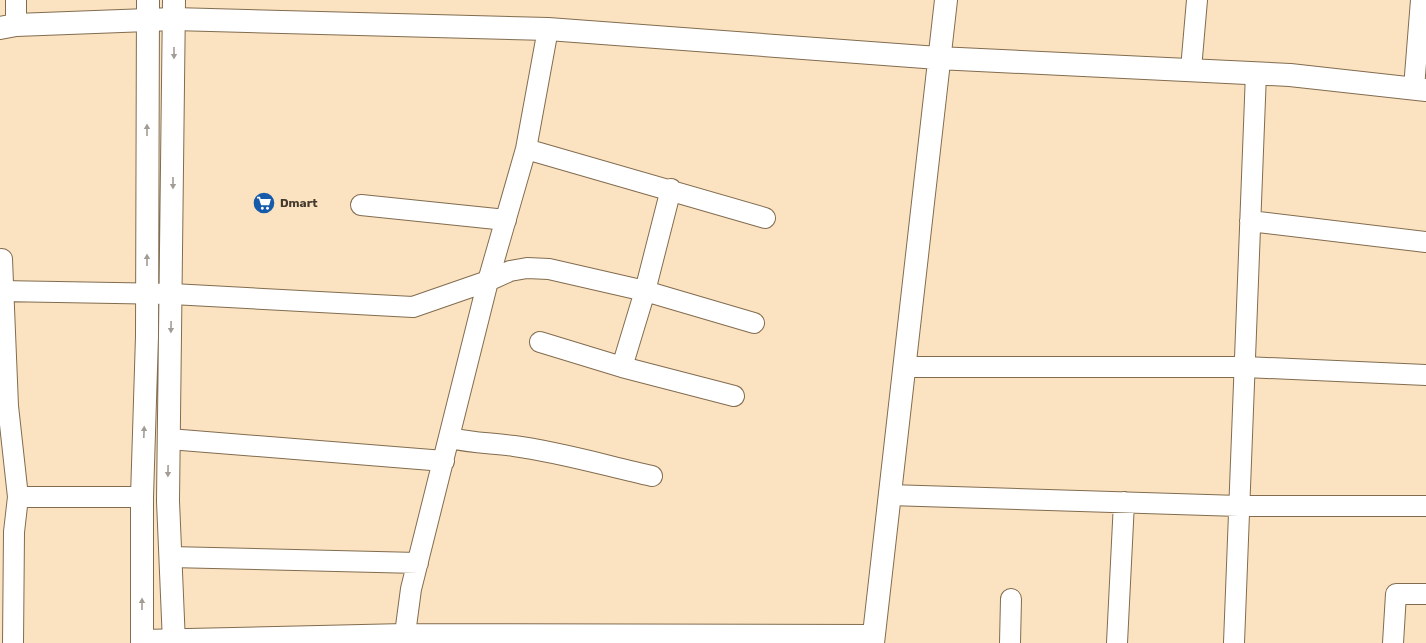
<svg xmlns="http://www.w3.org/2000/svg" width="1426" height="643" viewBox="0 0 1426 643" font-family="Rubik,sans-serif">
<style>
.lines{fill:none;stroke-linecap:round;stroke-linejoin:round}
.minor-casing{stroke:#826c4f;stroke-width:22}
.tertiary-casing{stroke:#826c4f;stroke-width:24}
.primary-casing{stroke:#826c4f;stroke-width:24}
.minor{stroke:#fff;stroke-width:20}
.tertiary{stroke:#fff;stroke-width:22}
.primary{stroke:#fff;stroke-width:22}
.oneway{fill:#a29c96}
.labels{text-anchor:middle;stroke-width:4;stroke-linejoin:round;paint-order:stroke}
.poi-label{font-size:12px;font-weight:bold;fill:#443a2d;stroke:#fbe3c1;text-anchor:start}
</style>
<rect width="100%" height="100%" fill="#fbe3c1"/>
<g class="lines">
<g class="minor-casing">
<path id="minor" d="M16,25V0
M1191,69L1197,0
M1414,88L1421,0
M526,149L765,218
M361,205L506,220
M1250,221L1426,242
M2,259L8,406L18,497L14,532L13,643
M0,291L172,294L413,307L488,281L510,271L527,268L549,269L645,291L754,323
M540,342L622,367L734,396
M622,367L645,291L671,189
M904,367H1245L1426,375
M450,438C472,443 491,443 514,446C560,452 607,466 652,476
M169,439L444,461
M889,495L1239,506H1426
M18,497H142
M170,557L418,563
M405,634L411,589L488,281L526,149L548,29
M142,640L405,634L873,635
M1010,643L1011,599
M1117,643L1124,502
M1234,643L1256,73
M1393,643L1396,594H1426"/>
</g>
<g class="tertiary-casing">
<path id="tertiary" d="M0,28L16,25L174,19L548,29L938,58L1290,75L1426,90
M873,643L946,0"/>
</g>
<g class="primary-casing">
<path id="primary" d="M174,0L168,501L174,643
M142,643V497L147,336L148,0"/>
</g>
<use href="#minor" class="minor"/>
<use href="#tertiary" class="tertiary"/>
<use href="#primary" class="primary"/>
</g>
<defs><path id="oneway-solid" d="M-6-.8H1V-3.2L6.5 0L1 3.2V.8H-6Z"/></defs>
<g class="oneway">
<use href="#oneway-solid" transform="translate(174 53) rotate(90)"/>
<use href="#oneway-solid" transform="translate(147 130) rotate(-90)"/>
<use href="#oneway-solid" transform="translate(173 183) rotate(90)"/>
<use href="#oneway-solid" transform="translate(147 260) rotate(-90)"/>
<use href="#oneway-solid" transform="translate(171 327) rotate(91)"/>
<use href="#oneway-solid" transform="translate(144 432) rotate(-88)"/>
<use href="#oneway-solid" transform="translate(168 471) rotate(91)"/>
<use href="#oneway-solid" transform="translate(142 604) rotate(-90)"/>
</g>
<defs>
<g id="supermarket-disc" transform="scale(1.15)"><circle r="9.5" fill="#165aaa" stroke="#fbe3c1"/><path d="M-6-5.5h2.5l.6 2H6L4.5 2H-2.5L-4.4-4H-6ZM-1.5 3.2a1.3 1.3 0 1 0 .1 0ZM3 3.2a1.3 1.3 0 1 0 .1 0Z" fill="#fff"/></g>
</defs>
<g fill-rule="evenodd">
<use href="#supermarket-disc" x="264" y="203"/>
</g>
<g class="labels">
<g class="poi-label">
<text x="280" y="207">Dmart</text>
</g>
</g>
</svg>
